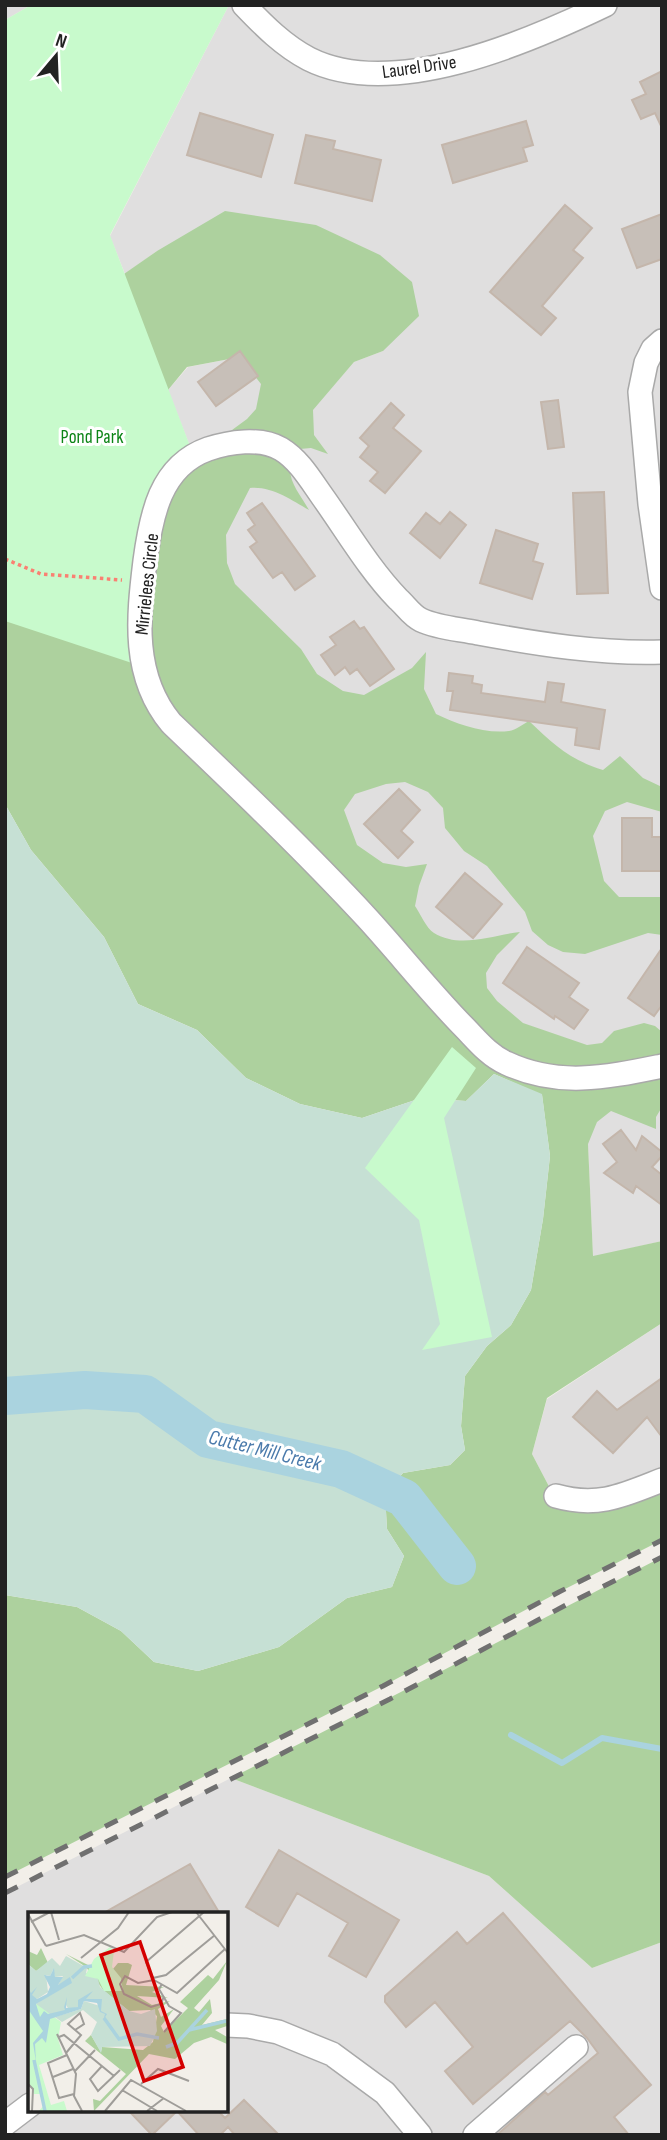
<svg xmlns="http://www.w3.org/2000/svg" width="667" height="2140" viewBox="0 0 667 2140" font-family="'Sofia Sans Condensed',sans-serif">
<style>
.residential{fill:#e0dfdf;fill-rule:evenodd}
.forest{fill:#add19e;fill-rule:evenodd}
.wetland{fill:#c6e0d4}
.park{fill:#c8facc}
.lines{fill:none;stroke-linecap:round;stroke-linejoin:round}
.stream{stroke:#aad3df;stroke-width:6}
.river{stroke:#aad3df;stroke-width:38}
.building{fill:#c7bfb8;stroke:#c4b6ab;stroke-width:2}
.minor-casing{stroke:#a9a9a9;stroke-width:26}
.path{stroke:#fa8072;stroke-width:3.5;stroke-dasharray:3.5 3.5;stroke-linecap:butt}
.minor{stroke:#fff;stroke-width:23}
.rail{stroke:#707070;stroke-width:5;stroke-dasharray:14 14;stroke-linecap:butt}
.labels{text-anchor:middle;stroke-width:6;stroke-linejoin:round;paint-order:stroke}
.street-label{font-size:19px;fill:#222;stroke:#fff}
.park-label{font-size:19px;fill:#0c8416;stroke:#fff}
.water-label{font-size:21px;font-style:italic;fill:#4a7aab;stroke:#fff}
.inset-river{fill:none;stroke:#aad3df;stroke-width:3.5}
.inset-road{fill:none;stroke:#9f9d99;stroke-width:2}
.view{fill:#d40000;fill-opacity:0.15;stroke:#d40000;stroke-width:3.5}
.inset-edge{fill:none;stroke:#222;stroke-width:3.5}
</style>
<rect width="100%" height="100%" fill="#f2efe9"/>
<path class="residential" d="M5,5H31L5,20Z
M229,5H662V1241L593,1257L585,1078L283,830L193,454L168,390L188,367L240,357L327,393L354,362L383,351L157,251L125,274L110,236Z
M662,1323V1480L554,1496L532,1454L547,1399Z
M231,1778L489,1876L592,1968L662,1942V2135H5V1893ZM30,1914H226V2110H30Z"/>
<path class="forest" d="M146,44L172,50L169,99L146,115L105,156L85,200L89,241L111,283L157,251L225,211L316,225L380,255L412,282L419,316L383,351L354,362L313,410L314,435L328,454L311,448L300,449C279,471 296,488 309,510C291,500 272,486 250,488L226,535L227,563L235,584L301,649L317,674L343,691L364,695L412,668L426,652L424,689L436,714C457,724 484,734 509,731C516,730 523,724 529,721C553,744 570,760 603,770L620,756L643,778L662,787V812L627,802L605,811L593,836L604,881L619,897H662V935L648,933L585,954L563,952L548,945L532,931L525,912L487,866L464,851L445,828L443,808L428,792L405,782L386,784L355,794L344,810L357,845L383,863L406,867L427,864L419,886L415,906C420,913 426,928 434,933C460,949 493,935 520,932L497,955L486,973L487,988L497,1001L523,1023L587,1045L602,1043L614,1031L644,1023L655,1026L662,1032V1107L656,1117V1129L611,1111L597,1122L588,1144L593,1256L662,1241V1323L547,1398L532,1454L554,1496L604,1501L662,1480V1540L559,1592L383,1686L5,1877V1595L77,1607L121,1631L154,1662L198,1671L279,1647L347,1598L392,1587L404,1556L387,1529L385,1494L403,1473L450,1465L465,1450L461,1426L465,1376L487,1346L511,1325L531,1290L543,1219L550,1156L542,1095L494,1074L466,1101L421,1098L362,1118L300,1104L246,1078L197,1030L138,1004L104,937L31,850L5,804V576C20,590 28,607 47,616L81,603L98,600L114,606H124L142,594L144,572L133,561L118,555L100,554L75,561L5,539V150L54,97L90,51ZM240,357L261,384L256,409L247,419L217,441L202,446L193,454L179,451L166,444L167,427L163,406L168,390L187,367Z
M662,1557V1942L592,1968L489,1876L231,1778C376,1706 519,1631 662,1557Z"/>
<path class="wetland" d="M5,804L31,850L104,937L138,1004L197,1030L246,1078L300,1104L362,1118L421,1098L466,1101L494,1074L542,1094L550,1156L543,1219L531,1290L511,1325L487,1346L465,1376L461,1426L465,1450L450,1465L403,1473L385,1494L387,1529L404,1556L392,1587L347,1598L279,1647L198,1671L154,1662L121,1631L77,1607L5,1595Z"/>
<path class="park" d="M31,5H229L110,235L193,454L161,491L144,667L5,621V20Z
M452,1047L476,1068L444,1118L492,1337L422,1350L440,1324L419,1220L365,1168Z"/>
<g class="lines">
<path class="stream" d="M511,1735L562,1763L602,1738L662,1749"/>
<path class="river" d="M5,1396L85,1390L145,1394L208,1439L341,1469L404,1498L457,1566"/>
</g>
<path class="building" d="M662,71V128L655,113L641,119L632,100L646,94L640,82Z
M200,113L273,135L261,177L187,155Z
M526,121L533,145L523,148L527,161L453,183L442,145Z
M306,135L335,141L333,149L381,160L372,201L295,183Z
M565,205L592,228L573,250L583,258L542,306L556,318L541,335L490,292Z
M662,214V259L637,268L622,229Z
M240,351L258,376L216,406L198,382Z
M558,400L564,447L548,449L541,402Z
M391,403L404,415L393,428L421,451L385,493L370,481L378,472L360,457L369,446L360,438Z
M604,492L608,593L577,594L573,493Z
M262,503L315,576L295,590L282,572L273,578L250,547L257,542L248,530L255,525L247,513Z
M450,512L466,525L440,558L410,533L426,513L440,524Z
M496,530L538,544L533,561L543,564L532,599L480,583Z
M354,621L360,629L364,627L394,669L370,686L357,669L350,674L345,667L335,675L321,655L336,645L330,637Z
M449,673L473,676L472,683L482,685L481,693L545,702L548,682L564,684L561,702L605,710L599,749L575,745L577,728L450,710L453,691H447Z
M399,789L420,810L401,831L413,842L398,858L364,824Z
M622,818H652V837H662V871H622Z
M465,873L502,904L473,938L436,907Z
M527,947L579,983L569,997L588,1010L574,1029L555,1016L554,1019L503,983Z
M662,948V1005L654,1016L628,998Z
M621,1130L636,1150L642,1136L662,1152V1156L652,1167L662,1175V1205L636,1186L633,1193L604,1173L617,1162L603,1144Z
M662,1378V1437L647,1417L613,1453L573,1417L597,1391L617,1410Z
M279,1850L399,1920L366,1977L329,1956L348,1923L297,1893L278,1926L246,1907Z
M190,1864L220,1914H102Z
M503,1913L651,2085L614,2117L629,2135H497L545,2092L548,2095L598,2053L587,2038L570,2021L473,2104L445,2071L473,2047L435,2002L406,2027L385,2002V1996L457,1932L467,1944Z
M244,2100L279,2135H235L228,2127L220,2135H199L177,2111L152,2135L128,2110H217L225,2118Z"/>
<g class="lines">
<g class="minor-casing">
<path id="minor" d="M244,5C264,26 284,46 309,59C393,101 528,42 605,5
M662,341L653,349L646,363L640,392L650,504L662,588
M662,652C600,654 538,644 478,633C459,629 438,628 421,620C412,616 405,605 398,599C369,569 347,531 322,496C310,479 299,460 281,449C260,437 229,442 208,449C160,466 151,516 145,561C138,618 132,676 171,723C238,787 304,850 367,918C399,953 429,991 462,1025C476,1039 488,1055 506,1063C559,1088 608,1077 662,1066
M556,1496C598,1508 624,1495 662,1480
M226,2025L248,2026L278,2032L332,2054L385,2093L420,2135
M5,2124L30,2105
M475,2135L576,2047"/>
</g>
<path class="path" d="M5,559L41,574L122,580"/>
<use href="#minor" class="minor"/>
<path class="rail" d="M5,1877L383,1686L559,1592L662,1540
M5,1893L390,1699L566,1605L662,1557"/>
</g>
<g class="labels">
<g class="street-label">
<text transform="translate(419 66) rotate(-8)" y="7">Laurel Drive</text>
<text transform="translate(146 584) rotate(-84)" y="7">Mirrielees Circle</text>
</g>
<g class="park-label">
<text x="92" y="443">Pond Park</text>
</g>
<g class="water-label">
<text transform="translate(265 1450) rotate(14)" y="7">Cutter Mill Creek</text>
</g>
</g>
<g transform="translate(28 1912)">
<rect width="200" height="200" fill="#f2efe9"/>
<path d="M13,36L20,51L8,59L0,52V39L9,43ZM38,42L62,54L85,57L90,51H100L104,53L98,73L136,75L124,80L140,86L109,84L124,93L142,89L130,97L133,105L146,97L133,114L136,120L160,96L152,90L180,63L185,67L199,49L191,68L166,96L171,100L182,87L184,101L174,113L199,107V114L187,118L199,125V132L183,125L166,131L147,147L121,142L66,199L65,187L72,189L98,162L57,129L63,123L73,140L74,135L115,138L125,130L129,104L122,98L101,99L76,79L58,55Z" fill="#add19e"/>
<path d="M38,44L59,56L58,61L70,67L72,75L101,99L113,102L127,97L129,119L122,134L74,135L73,141L63,123L69,110L55,98L34,110L27,105L53,97L56,89L72,94L68,88L58,87L50,91V95L41,98L37,91L38,99L20,103L8,92L41,69L30,73L35,64L27,65L25,58L22,64L18,63L20,80L9,87L0,82V52L8,59L24,46L32,54Z" fill="#c6e0d4"/>
<path d="M82,35L86,39L84,55L93,66L95,79H76L70,67L57,64L66,47ZM0,86L33,110L30,127L35,143L11,153L23,193L36,189L39,199H11L16,193L14,182H6L0,169Z" fill="#c8facc"/>
<path d="M26,56L27,65H35L30,73L42,65L44,71L8,92L12,105L16,99L20,102L37,98L36,95L39,85L38,96L50,95V88L65,79L58,87H74L73,99L79,102L75,109L77,102L72,100L69,91L56,89L53,97L22,107L18,131L14,126L7,132L8,150L5,131L15,119L0,97V76L3,81L9,75L4,83L9,87L19,82L22,75L16,63L22,64Z" fill="#aad3df"/>
<path class="inset-river" d="M44,66L56,55L64,54M76,106L91,127L109,122L131,126M161,118L198,109M138,135L149,131L179,98M6,148L17,199"/>
<path class="inset-road" d="M23,0L31,28M168,0L200,41M0,2L18,34M3,10L22,0M18,34L56,23L96,40L129,5L144,0M53,46L90,16L101,0M125,66L118,50L176,0M125,66L138,63L187,23M126,68L110,71L97,64L92,72L96,82L123,95L133,92L136,84M126,68L149,81L197,37M134,72L131,77L141,94L153,101L136,120M29,122L48,162L46,184L54,199M31,125L36,123L86,164M38,141L53,123L40,112L52,101L56,112L47,118M39,143L20,151L31,186L46,182M74,154L62,167L70,179L92,158M47,159L67,138M25,165L45,157M0,172L5,177L4,199M113,172L130,157L161,169M94,178L129,199M77,199L103,168L158,199M119,199L136,186"/>
<path class="view" d="M112,30L155,155L116,169L73,43Z"/>
<rect width="200" height="200" class="inset-edge"/>
</g>
<rect width="667" height="2140" fill="none" stroke="#222222" stroke-width="14"/>
<g transform="translate(56 56) rotate(19)" stroke="#ffffff" stroke-width="5" paint-order="stroke">
<path d="M0-5L12 26L0 18L-12 26Z" fill="#222222"/>
<text y="-10" font-size="19" font-weight="bold" text-anchor="middle" fill="#222222">N</text>
</g>
</svg>
